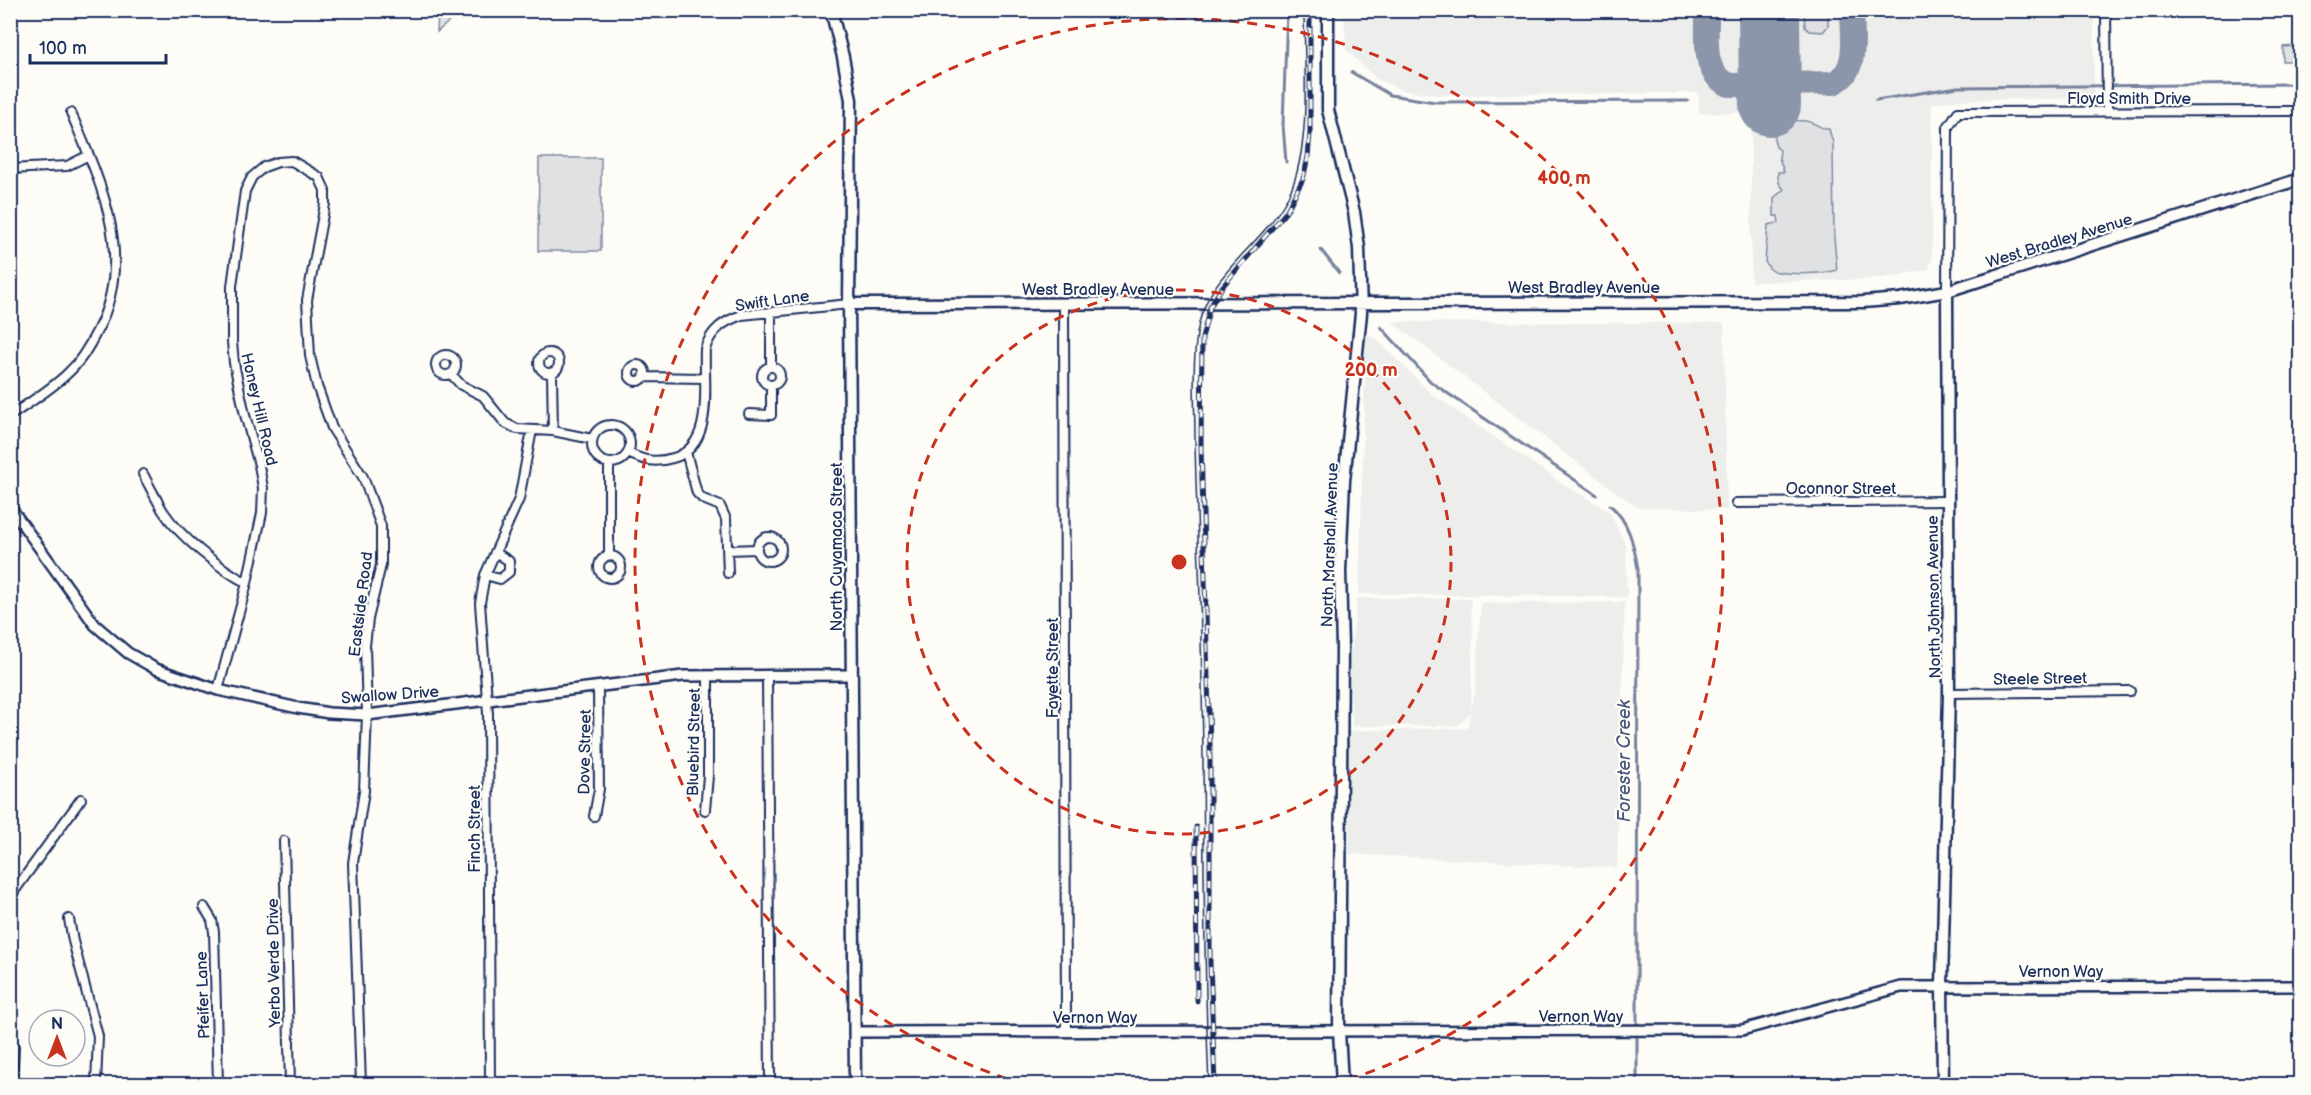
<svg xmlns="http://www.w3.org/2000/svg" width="2311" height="1095" viewBox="0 0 2311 1095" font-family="'Balsamiq Sans',sans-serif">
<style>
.built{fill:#edeeec}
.green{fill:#e0e1e3;stroke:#7e88a0;stroke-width:1.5}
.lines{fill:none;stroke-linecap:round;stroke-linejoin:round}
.stream{stroke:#76819c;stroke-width:3}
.taxiway{stroke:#8c96aa;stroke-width:24}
.runway{stroke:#8c96aa;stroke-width:62}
.minor-casing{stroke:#1b2f5e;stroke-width:12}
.tertiary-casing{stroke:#1b2f5e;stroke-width:14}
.secondary-casing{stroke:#1b2f5e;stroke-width:15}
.minor{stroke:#fdfcf7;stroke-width:8}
.tertiary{stroke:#fdfcf7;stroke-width:9}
.secondary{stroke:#fdfcf7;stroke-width:10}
.tram{stroke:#1b2f5e;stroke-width:1.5}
.rail-casing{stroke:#1b2f5e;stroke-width:5}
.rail{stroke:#fdfcf7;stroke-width:3;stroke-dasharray:9;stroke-linecap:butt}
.ring{fill:none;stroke:#c8321e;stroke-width:3;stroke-dasharray:10 8}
.labels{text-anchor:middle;stroke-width:4.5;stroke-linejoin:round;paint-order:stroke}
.street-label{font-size:16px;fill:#1b2f5e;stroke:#fdfcf7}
.water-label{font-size:18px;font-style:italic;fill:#49587d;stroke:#fdfcf7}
.centre{fill:#c8321e;stroke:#fdfcf7;stroke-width:3}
.ring-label{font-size:18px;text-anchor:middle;font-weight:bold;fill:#c8321e;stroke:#fdfcf7;stroke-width:4.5;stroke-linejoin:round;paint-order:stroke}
</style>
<rect width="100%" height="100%" fill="#fdfcf7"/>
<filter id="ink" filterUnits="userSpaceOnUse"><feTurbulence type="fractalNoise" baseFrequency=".0167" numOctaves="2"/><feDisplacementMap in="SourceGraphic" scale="12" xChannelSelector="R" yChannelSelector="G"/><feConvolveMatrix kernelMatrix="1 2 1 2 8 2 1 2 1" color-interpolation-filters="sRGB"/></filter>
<g filter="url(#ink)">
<path class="built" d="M1344,11H2094V98L1957,100L1932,104V261L1928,270L1882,278L1850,280L1751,282V113H1699V93L1438,95L1403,90L1377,79L1346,50Z
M1392,322L1724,323L1727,510L1636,507Z
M1366,334L1375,338L1433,395L1569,488L1609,511L1626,545L1627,597L1359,594Z
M1357,598L1471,599V619L1473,624L1471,709L1475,692L1481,603L1625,602L1617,868L1349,854L1348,731L1467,728L1471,712L1457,726H1352L1349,670Z"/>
<path class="green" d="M438,11H460V12L437,32Z
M1804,11H1828V26L1823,32L1809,31L1805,27Z
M2295,11H2300V61H2283V47L2296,46Z
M1776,121C1786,121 1797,120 1806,121C1815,122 1820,129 1829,129L1833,143L1834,238L1837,270C1826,274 1779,276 1770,269C1769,268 1766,263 1765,262L1768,225L1779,223L1778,216H1774V198L1784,189C1778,185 1778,179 1778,172H1784L1779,158L1780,150L1776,147L1774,139Z
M539,158H601V251H538Z"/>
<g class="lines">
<path class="stream" d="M1351,72L1390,95L1435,102L1688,101
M1876,100L1958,87L2300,84
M1286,162L1283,125L1287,10
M1321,250L1339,273
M1381,327L1431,382L1597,495
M1610,505C1629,521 1634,545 1638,569L1637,1023
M1637,1038V1084"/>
<path class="taxiway" d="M1707,10C1708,36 1700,73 1729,85L1833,83C1860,72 1852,34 1852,10"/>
<path class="runway" d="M1769,10L1770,105"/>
<g class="minor-casing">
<path id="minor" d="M2106,10L2107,110
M10,169L67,166L89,155
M1947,291L1948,127L1958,112L2300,111
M1064,304L1066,1032
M771,312V367
M539 363a10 10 0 1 1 20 0a10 10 0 1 1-20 0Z
M436 365a10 10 0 1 1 20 0a10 10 0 1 1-20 0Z
M629 373a8 8 0 1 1 16 0a8 8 0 1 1-16 0Z
M762 376a9 9 0 1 1 18 0a9 9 0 1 1-18 0Z
M552,373L553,431
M451,374L461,385L483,396L505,423L517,429L553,431L592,439
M644,377L704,378
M749,414L771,415V385
M10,416C30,402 52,389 69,372C81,361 90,345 97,331C136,257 101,183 71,113
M592 444a19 19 0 1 1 38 0a19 19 0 1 1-38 0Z
M686,452L697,493L703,499L720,506L726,519L728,573
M628,453C644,461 656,463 673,458C716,446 703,383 705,349C711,330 724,321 742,315L849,304
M143,474C150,487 156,499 163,511C180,537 219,568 247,583
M1736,503L1947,501
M757 549a12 12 0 1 1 24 0a12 12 0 1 1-24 0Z
M728,550L757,549
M599 567a11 11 0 1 1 22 0a11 11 0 1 1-22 0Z
M609,556V464
M485,575L500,579L509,572V561L495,552
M767,675L770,1084
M218,690L247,583L262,513L263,488L259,465L245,415L234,363L232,342V286L245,191L252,177L264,167L278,162L292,161L319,177L325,190V204L307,300L310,356L317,386L332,428L363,477L381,526V565L368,619L365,646L367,715L364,791L353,863L361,1084
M1949,693L2130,691
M705,810L708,776V676
M594,816L599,789L598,688
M284,841L290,1084
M10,897L81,799
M204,907L212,920L214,932L218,1084
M69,919L73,941L98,1036L96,1084
M10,1036L14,1047L12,1084
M490,1084L488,714L480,603L485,575L519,499L532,430"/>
</g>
<g class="tertiary-casing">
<path id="tertiary" d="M10,507L95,625L128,653L156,669L218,690L298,708L329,713L367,715L683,676L852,675
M855,1032L1742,1030L1901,987L2300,986"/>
</g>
<g class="secondary-casing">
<path id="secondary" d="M831,10L843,57L851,100L849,304L855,1084
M1328,10V110L1354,212L1359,248L1361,313L1344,481L1340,571L1342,648L1339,1031L1342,1084
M849,304L1863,302L1900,299L1947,291L2300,179
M1943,1084L1942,985L1949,693L1947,291"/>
</g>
<use href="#minor" class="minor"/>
<use href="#tertiary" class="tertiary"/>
<use href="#secondary" class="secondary"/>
<path class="tram" d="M1209,1084C1202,936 1205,788 1201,640C1200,573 1196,506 1195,439C1195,405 1192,368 1197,334C1204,276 1258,249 1285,202C1313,155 1304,66 1304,10"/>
<g class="rail-casing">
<path id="rail" d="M1196,827L1197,1001
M1215,1084L1210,964V745L1201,447L1202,338L1210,307L1222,287L1286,212L1303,179L1308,157L1310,133V10"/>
</g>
<use href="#rail" class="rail"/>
</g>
</g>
<g class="ring">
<circle cx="1179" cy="562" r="272"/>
<path d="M1024 1084A544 544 0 1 1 1334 1084"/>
</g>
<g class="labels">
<g class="street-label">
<text x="2129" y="104">Floyd Smith Drive</text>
<text transform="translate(2059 240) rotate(-17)" y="6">West Bradley Avenue</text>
<text x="1584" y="293">West Bradley Avenue</text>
<text x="1098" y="295">West Bradley Avenue</text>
<text transform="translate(772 300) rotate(-8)" y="6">Swift Lane</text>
<text transform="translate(260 409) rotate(77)" y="6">Honey Hill Road</text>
<text x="1841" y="494">Oconnor Street</text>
<text transform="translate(1329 545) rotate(-88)" y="6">North Marshall Avenue</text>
<text transform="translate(836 547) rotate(-90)" y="6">North Cuyamaca Street</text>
<text transform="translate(1933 597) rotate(-91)" y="6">North Johnson Avenue</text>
<text transform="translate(360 604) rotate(-83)" y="6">Eastside Road</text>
<text transform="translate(1052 668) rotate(-90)" y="6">Fayette Street</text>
<text transform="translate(2040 678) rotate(-1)" y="6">Steele Street</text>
<text transform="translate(390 694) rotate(-4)" y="6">Swallow Drive</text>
<text transform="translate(693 742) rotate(-89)" y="6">Bluebird Street</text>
<text transform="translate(584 752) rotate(-89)" y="6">Dove Street</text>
<text transform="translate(474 829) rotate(-90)" y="6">Finch Street</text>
<text transform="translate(273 963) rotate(-91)" y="6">Yerba Verde Drive</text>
<text x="2061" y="977">Vernon Way</text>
<text transform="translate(202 995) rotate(-92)" y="6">Pfeifer Lane</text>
<text x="1581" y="1022">Vernon Way</text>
<text x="1095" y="1023">Vernon Way</text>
</g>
<g class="water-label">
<text transform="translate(1624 761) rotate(-90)" y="6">Forester Creek</text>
</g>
</g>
<circle cx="1179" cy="562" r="9" class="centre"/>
<g class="ring-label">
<text x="1564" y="184">400 m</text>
<text x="1371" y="376">200 m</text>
</g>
<rect width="2311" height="1095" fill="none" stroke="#fdfcf7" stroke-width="36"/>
<rect x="18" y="18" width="2275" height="1059" fill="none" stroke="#1b2f5e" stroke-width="2" filter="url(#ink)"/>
<g transform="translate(57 1038)"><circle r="28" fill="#fdfcf7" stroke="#a3aaba" stroke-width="1.5"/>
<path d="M0-4.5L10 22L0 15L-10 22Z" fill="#c8321e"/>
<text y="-9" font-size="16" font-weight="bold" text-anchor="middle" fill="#1b2f5e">N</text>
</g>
<path d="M30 54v9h136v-9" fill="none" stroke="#1b2f5e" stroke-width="3"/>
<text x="39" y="54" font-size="18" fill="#1b2f5e" stroke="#fdfcf7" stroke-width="4.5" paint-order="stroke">100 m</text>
</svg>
